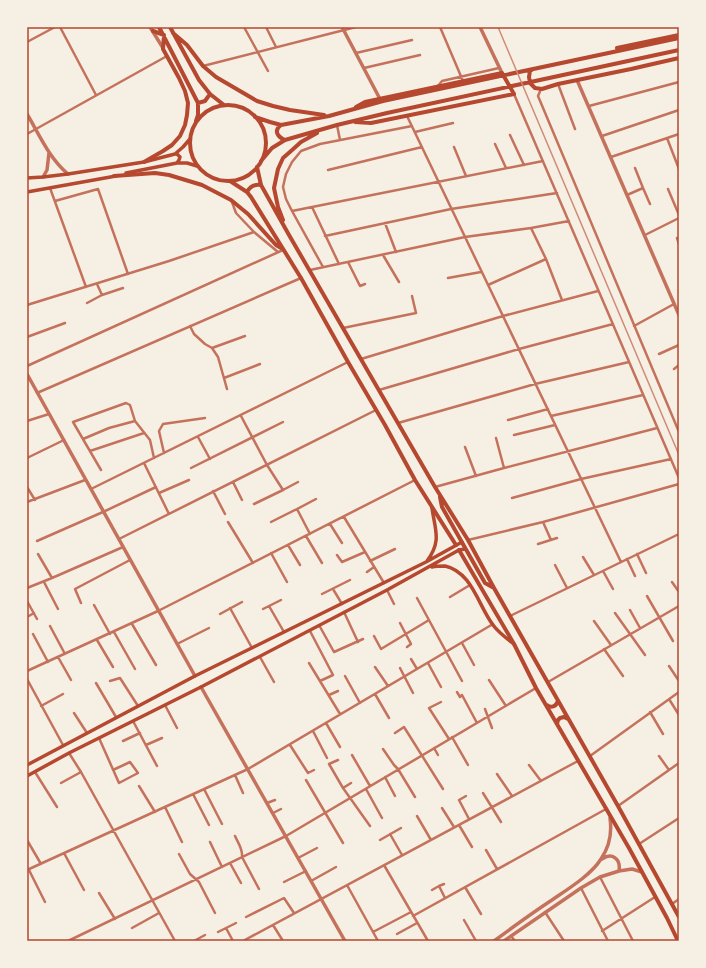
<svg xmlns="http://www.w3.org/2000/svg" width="706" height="968" viewBox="0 0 706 968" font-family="Poppins,sans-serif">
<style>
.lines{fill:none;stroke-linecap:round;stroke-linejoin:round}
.minor{stroke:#c5725c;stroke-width:2.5}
.tertiary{stroke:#c5725c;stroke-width:3.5}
.secondary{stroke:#b5482f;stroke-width:3.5}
.primary{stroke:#b5482f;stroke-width:4}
.rail{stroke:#cf8b77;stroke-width:1.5}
.neatline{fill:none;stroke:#b5482f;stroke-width:1.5}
</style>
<rect width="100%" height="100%" fill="#f6efe4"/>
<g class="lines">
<path class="minor" d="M60,27L96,95
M244,27L268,71
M266,27L276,47
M440,27L463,81
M27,42L55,27
M356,53L412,40
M203,66L356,27
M364,68L420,55
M558,84L575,129
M438,86L442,81L499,68
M541,89L538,96L679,432
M514,94L679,478
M589,106L679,82
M407,116L621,562
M337,125L340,140
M415,132L453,123
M27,134L167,56
M510,135L524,165
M602,136L679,110
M667,138L679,169
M495,144L506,168
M454,147L466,176
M611,157L679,134
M635,168L643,188
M328,170L422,147
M50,188L86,287
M668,189L679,215
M627,195L643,188L650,204
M55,201L98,189L128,274
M232,202L236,213L254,232L278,252
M312,207L339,264
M292,211L543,161
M385,223L396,252
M531,228L546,259
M645,235L679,218
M325,236L451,209L557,193
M677,238L679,244
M383,255L399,282
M348,262L360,286L365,284
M323,267L292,211L286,199L283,187L286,174L292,162L301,151L320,144L412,126
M310,270L465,237L531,228L569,221
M448,278L481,272
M97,284L102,295L123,288
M488,285L546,259L562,300
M87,303L102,295
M27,305L169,261L254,232
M190,326L194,334L205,344L212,348L218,357L227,389
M634,326L674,304
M343,328L416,313L412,296
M27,337L65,323
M212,348L245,336
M659,354L679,345
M361,359L503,316L598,291
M27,366L283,250
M674,369L679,365
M224,378L260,364
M379,390L519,349L613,324
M37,393L301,278
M241,416L267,465L283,490L298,482
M551,416L643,395
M508,420L548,409
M27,421L49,414
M398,423L535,384L629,362
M514,435L555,425
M198,437L210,459
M496,438L504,468
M83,439L109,428L135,421
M465,447L476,476
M90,451L144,433
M164,453L159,431L163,424L205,418
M27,458L64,440
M144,463L169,514
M191,468L283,422
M101,470L73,422L126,403L130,405L135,421L150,440L154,458
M233,482L242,500
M27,487L35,500
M435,487L504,468L657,428
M91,489L348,362
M213,491L225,514
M159,493L189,480
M512,498L581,479L671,459
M27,502L85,480
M254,504L283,490
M344,517L384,583
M228,522L253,563
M271,522L297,509
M543,522L551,540
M330,524L342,543
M310,534L297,509L316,499
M306,536L322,563
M119,539L376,410
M468,540L543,522L679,484
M37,541L103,512L156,487
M538,544L557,538
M288,545L300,565
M271,553L287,582
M38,554L52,578
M637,554L646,573
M337,555L342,562L365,552
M583,557L594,575
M627,559L635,576
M370,561L395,549
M555,565L567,588
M603,571L613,589
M367,572L374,567
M44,582L58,609
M672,582L679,592
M27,588L52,578L123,547
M333,589L342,604
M387,590L394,604
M322,594L350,580
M647,596L673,641
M450,597L470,585
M417,598L462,681
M27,601L37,619
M81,603L75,589L130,560
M94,605L110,634
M269,606L284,632
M230,608L252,648
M263,609L281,600
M630,610L640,628
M344,612L358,642
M615,613L645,655
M220,614L242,602
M510,616L679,534
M27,617L34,613
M594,621L611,645
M400,623L411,644L407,647
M132,624L156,665
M319,625L334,652L363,639
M50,626L65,654
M310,631L333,675L320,681
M114,632L135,669
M33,634L48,662
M374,636L381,649L429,620
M97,640L113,667
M462,643L474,665
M177,644L209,628
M604,649L623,676
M58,657L71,680
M260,657L274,682
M411,659L417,669
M309,663L340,714
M428,663L441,687
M669,666L679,681
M375,667L388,686
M400,668L413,693
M27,671L158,611L415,480
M345,676L360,703
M27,679L63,745
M489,680L506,706
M110,681L120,678L138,706
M548,682L679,606
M96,683L116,717
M457,692L460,697L462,695L477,723
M375,694L389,718
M329,695L338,691
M669,699L679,715
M441,702L429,708L449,739
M165,705L177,728
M41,706L63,694
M485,709L492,728
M650,712L663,734
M74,713L87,733
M133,721L157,766
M326,723L340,747
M313,731L327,758
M395,733L404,727L443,789
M452,737L468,765
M99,738L119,783L138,773L130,762L113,770
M123,741L140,733
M146,745L162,738
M290,745L308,773L314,770
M434,748L438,755
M383,749L394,765L398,769L415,797
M69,753L81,772L175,941
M352,755L370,786
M590,756L679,692
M659,756L669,770
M338,760L329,764L343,788L370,826
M529,765L541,781
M35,772L57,807
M497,774L512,796
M235,775L243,793
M385,777L395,796
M306,780L343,843
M61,783L81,772
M139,786L155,812
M343,788L351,783
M204,789L222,824
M366,789L382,818
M483,793L501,822
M193,794L209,825
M466,796L459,800L469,819
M267,803L275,800
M618,806L679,763
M165,807L182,842
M442,808L454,827
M273,813L281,809
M417,816L431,840
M459,825L472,847
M390,834L402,855
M235,836C238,843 243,849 242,857L259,889
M27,840L41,864
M380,840L401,828
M210,842L222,867
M639,844L679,818
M486,850L497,869
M64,853L84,890
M179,854L190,874L199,882L215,913
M298,858L317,848
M230,863L241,883
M384,865L428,941
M27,870L248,769L493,624
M29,870L45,902
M600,877L633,941
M311,881L336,867
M284,882L306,871
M444,884L439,886L445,898
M347,885L378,941
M465,887L481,914
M581,888L608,941
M432,890L439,886
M99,893L115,919
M672,904L679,899
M545,912L564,941
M413,916L606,809
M246,917L284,898L294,913
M464,920L476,941
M273,925L283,941
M132,928L159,913
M226,928L233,941
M602,931L655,897
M218,932L236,923
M373,932L411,912
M397,934L417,923
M511,936L515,941
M68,941L286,836L536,688
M194,941L205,935
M243,941L578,761"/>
<path class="tertiary" d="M150,27L163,48
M342,27L380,99
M480,27L502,73
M577,80L679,315
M27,114C39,134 49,158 68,174
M43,177L47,170L49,153
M27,374L195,676
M201,687L345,941
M602,859C612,852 621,859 619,871
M494,941C513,927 532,913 552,900C568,889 591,875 601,859C610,846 612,832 610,818
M504,941L581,888L600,877L619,871L632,869L642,872"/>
<path class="secondary" d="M175,154H177L180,157L179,160L177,163
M126,173L177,163H187L197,166
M27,178L43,177L68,174L144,162L175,154L183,147L190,139
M27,192L116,176
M427,561C442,541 435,530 432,508
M432,567C436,566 441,566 445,566C472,572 478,605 493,625C499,633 506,638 514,644
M27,765L195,676L426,562L462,542
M27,776L69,753L201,687L387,590L459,550L465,549"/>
<path class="primary" d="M159,27L198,103V115L196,121
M170,27L199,80L210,94L224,105
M173,33L187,45L203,66L216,77L257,101L273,106L290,110L324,115
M617,48L679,35
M533,69L530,71L529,77L530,83L535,88L542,89L558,84L631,69L679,58
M198,103L205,101L210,94
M190 143a38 38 0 1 1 76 0a38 38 0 1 1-76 0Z
M255,117L270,122L281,125L329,116L383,101L679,38
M355,122L371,123L514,94L502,73L365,102L356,107
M281,125C273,131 278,137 285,140
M261,161L272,148L285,140L337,125L387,113L679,50
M144,162L163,151L172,145L180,136L185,125L187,115L188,103L185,91L179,78L163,49L164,35L153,31
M257,167L261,185L289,235L435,487L468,540L494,588L618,806L679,917
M114,176L155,173L169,175L202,185L231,200L248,214L276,245L281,248
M230,181L247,192L251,197L301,278L348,362L385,425L415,480L456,545
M247,192C250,186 254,184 261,185
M283,220L278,207L274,188L278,169L283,158L291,151L301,142L317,133
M440,497L442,507L485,583L494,588
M459,550L514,644L536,688L629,848L667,918L678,941
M547,705C551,708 556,707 558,701
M557,724L558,720L560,718L564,717L568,719"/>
<path class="rail" d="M498,27L679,455"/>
</g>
<rect width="706" height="968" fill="none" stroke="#f6efe4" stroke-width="56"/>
<rect x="28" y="28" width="650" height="912" class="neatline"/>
</svg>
